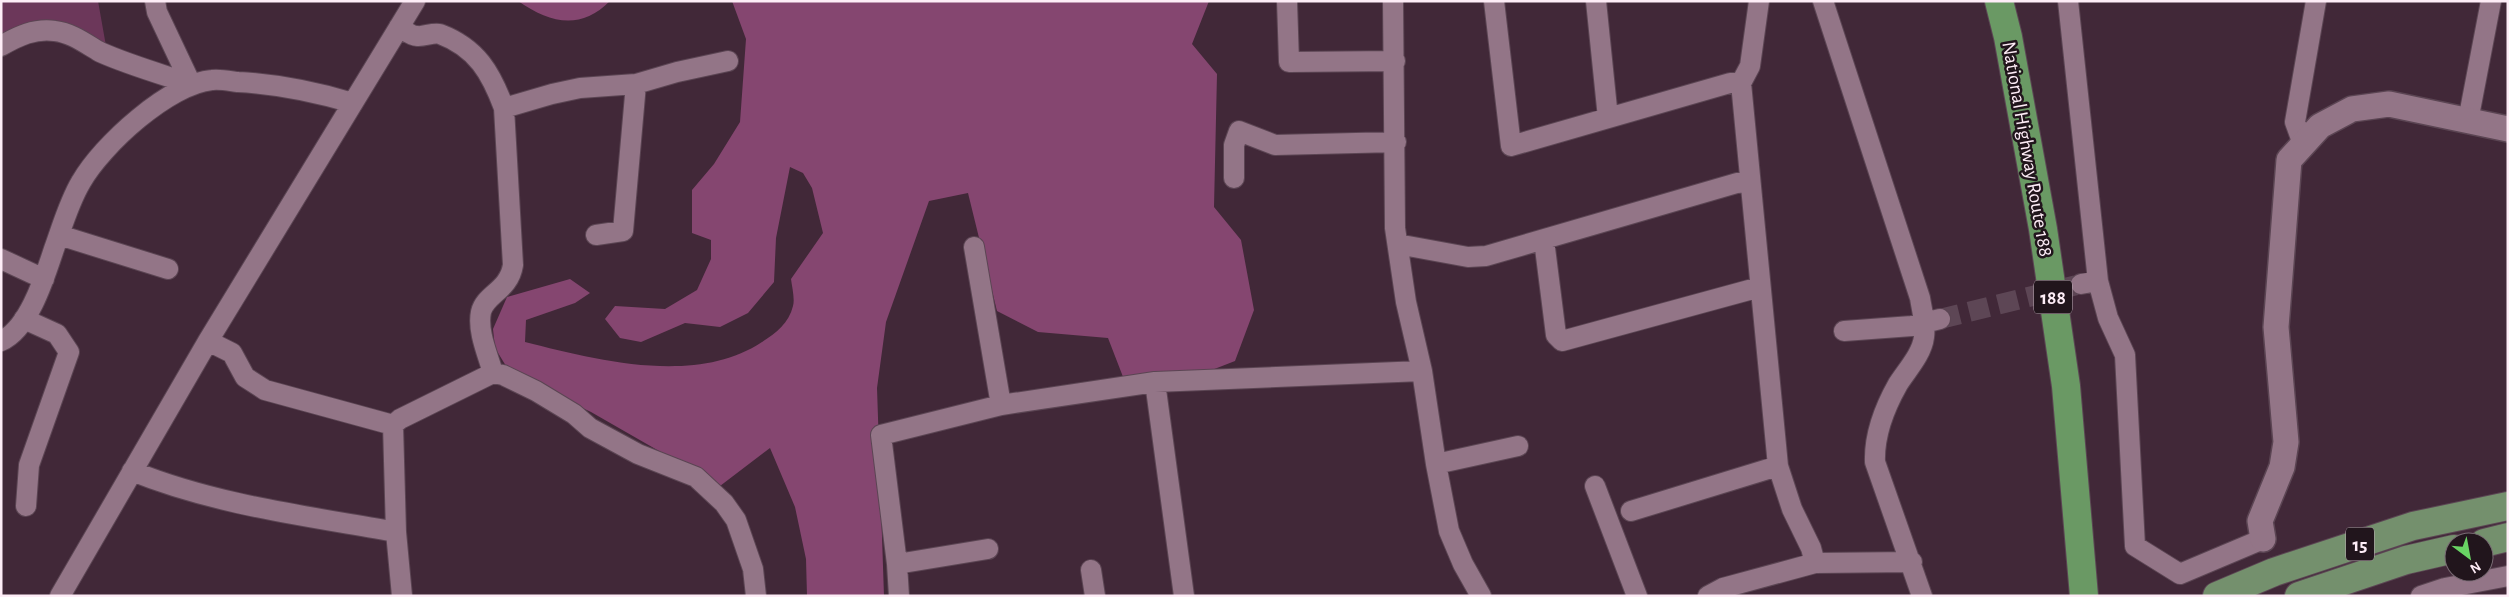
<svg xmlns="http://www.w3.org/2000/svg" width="2509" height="597" viewBox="0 0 2509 597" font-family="'Alegreya Sans',sans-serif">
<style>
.green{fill:#6c375a}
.forest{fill:#854670}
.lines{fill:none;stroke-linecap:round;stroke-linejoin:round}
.minor-tunnel{stroke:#5d4655;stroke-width:20;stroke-dasharray:20 10;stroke-linecap:butt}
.minor-casing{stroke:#5b4553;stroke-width:22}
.tertiary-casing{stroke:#5b4553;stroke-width:28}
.primary-casing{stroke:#5b4553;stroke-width:30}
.trunk-casing{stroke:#5b4553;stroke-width:30}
.minor{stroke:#937587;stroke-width:20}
.tertiary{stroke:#937587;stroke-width:25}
.primary{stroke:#74906d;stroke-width:28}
.trunk{stroke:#6a9964;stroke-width:28}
.labels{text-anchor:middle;stroke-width:5;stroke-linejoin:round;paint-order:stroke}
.shield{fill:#21151c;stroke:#bcacb5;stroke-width:1}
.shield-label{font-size:19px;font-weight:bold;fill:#feedf7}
.street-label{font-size:20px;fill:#feedf7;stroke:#21151c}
</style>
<rect width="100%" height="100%" fill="#412838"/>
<path class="green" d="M1,1H98L106,46L59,24L27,23L2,34Z"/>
<path class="forest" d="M518,1H610C580,31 550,23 518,1Z
M732,1H1209L1192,44L1217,74L1214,207L1241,240L1254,310L1235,361L1199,375L1125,382L1108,338L1038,332L997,311L968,193L929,201L886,322L877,388L884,596H807L806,559L795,507L770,448L720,486L591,412L511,374L495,348L493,329L507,297L570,279L590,293L575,303L526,320L525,342C596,360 696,386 762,342C776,333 789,323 793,306C795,299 792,287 791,279L823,233L812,188L803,173L790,167L776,238L774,282L748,313L720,327L685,323L641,342L620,338L605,319L615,306L665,309L697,290L711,259V240L692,233V190L714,164L740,122L746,39Z"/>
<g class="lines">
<path class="minor-tunnel" d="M1940,319L2081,284"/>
<g class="minor-casing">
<path id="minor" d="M1287,1L1289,62L1395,61
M1393,1L1395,228L1406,302L1422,371L1436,464L1449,531L1463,564L1481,596
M1494,1L1511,146L1730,83H1741L1778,466L1792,509L1811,548L1815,563
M1596,1L1608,118
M1823,1L1920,298C1922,311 1926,324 1924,337C1922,354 1907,370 1898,384C1885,407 1874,435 1875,462L1922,596
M2068,1L2098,281
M1,46C18,36 35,28 55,31C72,33 86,44 100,52C129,65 161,74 191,84L157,12L155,1
M1741,83L1750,66L1759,1
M504,108L552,94L580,88L636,84L677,72L728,61
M2468,121L2491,1
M2303,144L2295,122L2316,1
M1234,178V145L1239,131L1275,145L1396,142
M59,235L168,269
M596,235L623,231L636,84
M1544,240L1556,335L1562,341L1760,287
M974,247L1001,405
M1398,247L1408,246L1468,257L1486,256L1737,183L1749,182
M1,259L44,279
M2081,284L2098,281L2108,318L2125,355L2135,546L2180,574L2263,539
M24,319L57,334L69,352L29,465L26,506
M1844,331L1912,326L1940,319
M1,341C29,329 45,276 54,249C62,227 69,202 81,182C102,145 169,84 212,80C220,79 230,81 238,82C277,84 316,92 353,103
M208,341L232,353L245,377L265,390L393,425
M493,373L503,375L536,391L574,414L590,428L638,454L696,477L724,503L736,520L753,569L756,596
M1155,382L1184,596
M393,425L400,419L493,373C488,355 477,331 481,312C485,294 509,291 513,265L504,108C491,73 477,48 440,34C433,32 424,37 417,36C411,36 404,30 399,27
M393,425L396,532L402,596
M1436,464L1518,446
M132,471C216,505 307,516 396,532
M1595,486L1637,596
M1631,511L1778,466
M897,564L988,549
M1091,570L1095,596
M60,596L208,341L415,1
M899,596L897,564L881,435L1001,405L1155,382L1422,371
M1708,596L1723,588L1815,563L1912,562
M2421,596L2445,588L2508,576"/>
</g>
<g class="tertiary-casing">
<path id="tertiary" d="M2263,539L2260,521L2282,467L2286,442L2276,327L2289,160L2320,126L2352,109L2389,104L2508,129"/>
</g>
<g class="primary-casing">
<path id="primary" d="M2484,543L2508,537
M2217,596L2274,572L2413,526L2508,506
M2299,596L2406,560L2454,549"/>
</g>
<g class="trunk-casing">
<path id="trunk" d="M1999,1L2008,37L2043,229L2066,386L2084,596"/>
</g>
<use href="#minor" class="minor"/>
<use href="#tertiary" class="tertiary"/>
<use href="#primary" class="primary"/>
<use href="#trunk" class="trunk"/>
</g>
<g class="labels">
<g class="shield">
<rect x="2034" y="280.5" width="38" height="33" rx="4"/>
<rect x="2346" y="527.5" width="28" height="33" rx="4"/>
</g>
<g class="shield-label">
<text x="2053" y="304">188</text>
<text x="2360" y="551">15</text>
</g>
<g class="street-label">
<text transform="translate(2028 149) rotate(80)" y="7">National Highway Route 188</text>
</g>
</g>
<rect width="2509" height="597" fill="none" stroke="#feedf7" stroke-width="5"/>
<g transform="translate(2469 557) rotate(148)"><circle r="24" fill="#21151c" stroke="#796b74"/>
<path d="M0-4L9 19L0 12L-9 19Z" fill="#69d464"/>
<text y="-8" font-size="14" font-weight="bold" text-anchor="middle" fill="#feedf7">N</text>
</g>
</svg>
